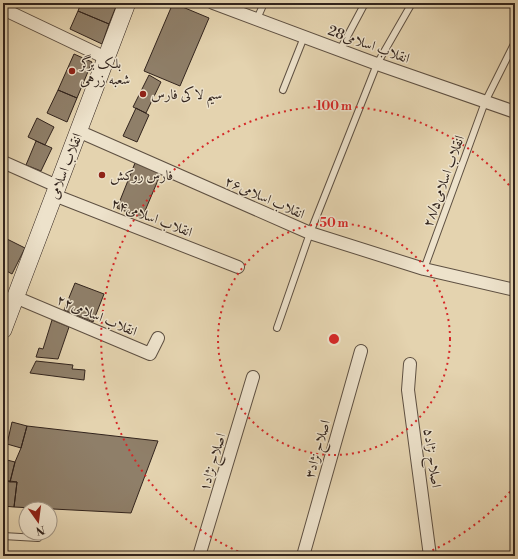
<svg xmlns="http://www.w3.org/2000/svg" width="518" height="559" viewBox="0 0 518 559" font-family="'Libre Bodoni',Amiri,serif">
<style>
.building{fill:#8f7f69;stroke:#32241d}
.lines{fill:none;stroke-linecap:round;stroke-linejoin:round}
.lane-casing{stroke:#5e5042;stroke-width:8}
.street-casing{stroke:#5e5042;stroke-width:14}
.secondary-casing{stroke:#32241d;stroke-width:18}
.lane{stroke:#ede2cb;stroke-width:6}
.street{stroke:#ede2cb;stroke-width:12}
.secondary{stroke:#ede2cb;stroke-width:17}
.ring{fill:none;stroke:#d62828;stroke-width:2;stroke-dasharray:2 4}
.poi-dot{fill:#8f2418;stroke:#ede2cb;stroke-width:1.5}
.labels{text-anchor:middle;stroke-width:3;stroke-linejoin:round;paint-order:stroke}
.street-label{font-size:14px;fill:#32241d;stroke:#ede2cb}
.poi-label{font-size:14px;fill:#32241d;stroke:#ede2cb;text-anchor:start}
.centre{fill:#d62828;stroke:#ede2cb;stroke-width:2}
.ring-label{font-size:12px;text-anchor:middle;font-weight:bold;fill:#d62828;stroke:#ede2cb;stroke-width:3;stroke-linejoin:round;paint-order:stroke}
</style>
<rect width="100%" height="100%" fill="#e4d3af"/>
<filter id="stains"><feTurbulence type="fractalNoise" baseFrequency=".005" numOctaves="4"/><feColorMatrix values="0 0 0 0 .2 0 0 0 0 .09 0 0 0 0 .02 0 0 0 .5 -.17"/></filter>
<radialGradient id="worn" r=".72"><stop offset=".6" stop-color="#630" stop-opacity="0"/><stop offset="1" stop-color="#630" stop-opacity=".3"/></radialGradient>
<path class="building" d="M81,3H114L117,4L109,24L78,11Z
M173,3L209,18L180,86L144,71Z
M78,11L109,24L102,44L70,29Z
M74,54L92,62L77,98L58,90Z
M149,75L161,82L146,113L133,107Z
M58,90L77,98L67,122L47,113Z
M136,108L149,115L137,142L123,136Z
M37,118L54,127L45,145L28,137Z
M36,141L52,148L41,171L26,165Z
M135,163L161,173L142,218L117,208Z
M5,238L25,248L12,274L3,269V242Z
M75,283L104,294L93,322L64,310Z
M52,320L69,327L58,359L36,357L39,348L43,349Z
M36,361L73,365L72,369L85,370L84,380L30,373Z
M12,422L27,426L21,448L7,444Z
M27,426L158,441L131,513L14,507L17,482H10L15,462L21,448Z
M3,459L15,462L10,482L3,480Z
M3,480L17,482L14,507L3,506Z"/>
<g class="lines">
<g class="lane-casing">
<path id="lane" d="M257,19L264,3
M340,50L365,3
M283,90L304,37
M424,269L485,102L515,42
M277,328L310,233L377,64L412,3
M3,536L38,538"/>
</g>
<g class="street-casing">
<path id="street" d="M213,3L377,64L515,112
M3,9L106,58
M78,131L310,233L424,269L515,290
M3,162L57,186
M54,195L238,267
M15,297L150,354L158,338
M410,364L408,390L430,556
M199,556L253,377
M303,556L361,351"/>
</g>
<g class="secondary-casing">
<path id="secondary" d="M3,330L127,3"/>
</g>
<use href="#lane" class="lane"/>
<use href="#street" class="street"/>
<use href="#secondary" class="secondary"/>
</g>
<g class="ring">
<circle cx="334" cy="339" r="116"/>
<path d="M514 487A233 233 0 0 1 419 556M249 556A233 233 0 1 1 514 191"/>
</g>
<g class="poi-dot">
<circle cx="72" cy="71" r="4"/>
<circle cx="143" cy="94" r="4"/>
<circle cx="102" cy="175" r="4"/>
</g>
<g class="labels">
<g class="street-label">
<text transform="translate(369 44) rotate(20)" y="5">28انقلاب اسلامی</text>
<text transform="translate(65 166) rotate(-69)" y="5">انقلاب اسلامی</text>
<text transform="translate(443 181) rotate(-70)" y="5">انقلاب اسلامی۲۸/۵</text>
<text transform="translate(265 197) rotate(24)" y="5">انقلاب اسلامی۲۶</text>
<text transform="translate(152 217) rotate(21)" y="5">انقلاب اسلامی۲۴</text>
<text transform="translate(97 315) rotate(23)" y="5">انقلاب اسلامی۲۲</text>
<text transform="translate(317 449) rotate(-74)" y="5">اصلاح نژاد۳</text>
<text transform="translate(433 458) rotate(82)" y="5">اصلاح نژاد۵</text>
<text transform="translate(212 462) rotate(-73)" y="5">اصلاح نژاد۱</text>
</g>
<g class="poi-label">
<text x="80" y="68">بلک برگر<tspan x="80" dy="16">شعبه زرهی</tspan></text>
<text x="151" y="99">سیم لاکی فارس</text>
<text x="110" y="180">فارس روکش</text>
</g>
</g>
<circle cx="334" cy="339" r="6" class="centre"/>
<g class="ring-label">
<text x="334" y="110">100 m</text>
<text x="334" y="227">50 m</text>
</g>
<rect width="518" height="559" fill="none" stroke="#e4d3af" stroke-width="16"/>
<rect x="4" y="4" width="510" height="551" fill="none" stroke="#32241d" stroke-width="2"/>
<rect x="8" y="8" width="502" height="543" fill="none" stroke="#32241d"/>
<g transform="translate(38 521) rotate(166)"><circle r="19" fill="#ede2cb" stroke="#a29685"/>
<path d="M0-3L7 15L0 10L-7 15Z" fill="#8f2418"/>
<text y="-6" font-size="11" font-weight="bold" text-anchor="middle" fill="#32241d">N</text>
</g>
<rect width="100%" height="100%" filter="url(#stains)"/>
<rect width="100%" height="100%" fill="url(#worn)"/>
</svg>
